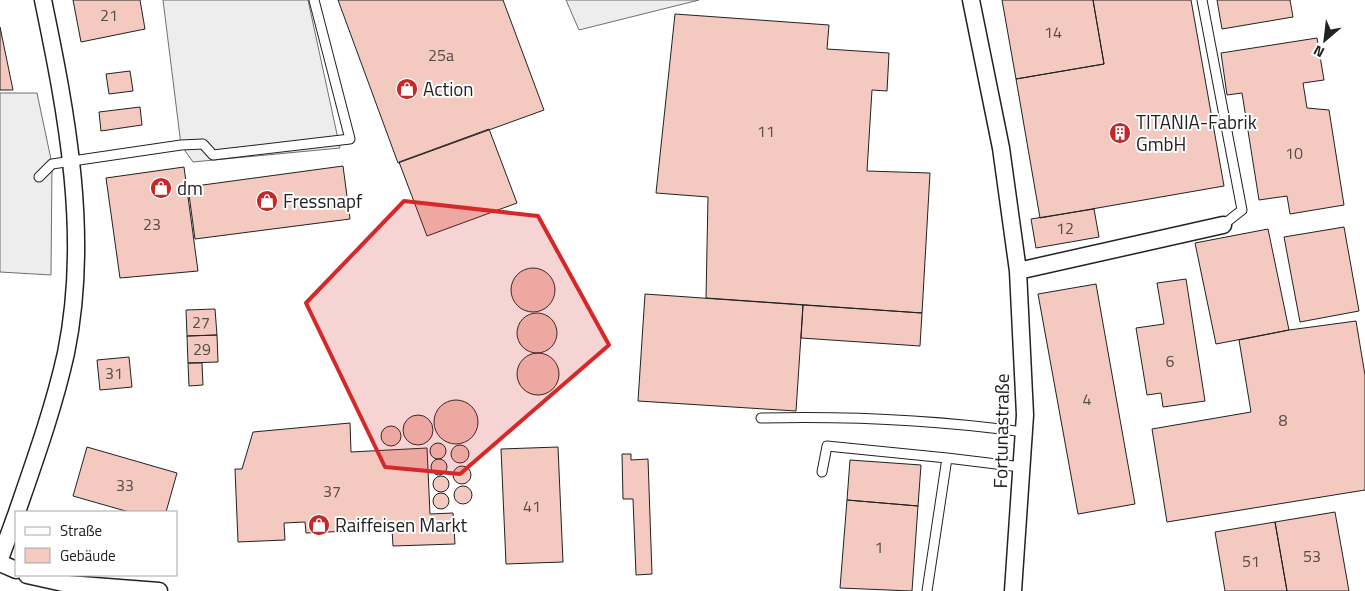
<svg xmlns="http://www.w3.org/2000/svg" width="1365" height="591" viewBox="0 0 1365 591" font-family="'Titillium Web',sans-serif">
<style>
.parking{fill:#ededed;stroke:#6f6f6f}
.building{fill:#f3c9c0;stroke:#222}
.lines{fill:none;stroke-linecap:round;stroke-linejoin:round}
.service-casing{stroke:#222;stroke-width:11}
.minor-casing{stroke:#222;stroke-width:19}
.service{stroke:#fff;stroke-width:9}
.minor{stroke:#fff;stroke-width:16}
.marked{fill:#d62828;fill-opacity:0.2;stroke:#d62828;stroke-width:4;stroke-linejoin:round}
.labels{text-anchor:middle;stroke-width:4;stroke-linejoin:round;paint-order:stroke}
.number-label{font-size:16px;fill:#564c4a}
.poi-label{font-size:19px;fill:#222;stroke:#fff;text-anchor:start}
.street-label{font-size:19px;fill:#222;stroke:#fff}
</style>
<rect width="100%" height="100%" fill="#fff"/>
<path class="parking" d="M163,0H308L340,148L193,162L181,145Z
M566,0H699L579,30Z
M0,93H37L52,164L51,275L0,272Z"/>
<path class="building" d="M73,0H140L145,29L81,42Z
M338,0H503L544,110L398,163Z
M1002,0H1093L1104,64L1016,79Z
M1093,0H1191L1224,186L1040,218L1016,79L1104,64Z
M1217,0H1290L1293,17L1222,29Z
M675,14L829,25L827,49L889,53L887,91L872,90L867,171L930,173L922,313L706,298L708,197L656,193Z
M0,27L13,90H0Z
M1317,38L1324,80L1303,83L1307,108L1329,110L1344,205L1290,214L1287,196L1259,200L1242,93L1227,95L1221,53Z
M130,71L133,91L109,94L106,74Z
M140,107L142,125L101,131L99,112Z
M489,129L517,203L427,236L399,162Z
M343,166L350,219L195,239L188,187Z
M184,167L198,271L120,278L106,178Z
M1094,209L1099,237L1036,248L1031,219Z
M1344,227L1359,311L1300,322L1284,237Z
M1268,229L1289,330L1216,344L1195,243Z
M511 290a22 22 0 1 1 44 0a22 22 0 1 1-44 0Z
M1186,279L1205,401L1163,407L1161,393L1147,395L1136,328L1164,324L1157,283Z
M1096,284L1135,504L1078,514L1038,294Z
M645,294L803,305L796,411L638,401Z
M803,305L922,313L920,346L801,338Z
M215,309L217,335L187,336L186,310Z
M517 333a20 20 0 1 1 40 0a20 20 0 1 1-40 0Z
M1356,321L1365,375V490L1167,522L1152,429L1251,412L1239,340L1289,330Z
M217,335L218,362L188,363L187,336Z
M517 374a21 21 0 1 1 42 0a21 21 0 1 1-42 0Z
M129,357L132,387L100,390L97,360Z
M188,363H202L203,385L189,386Z
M434 422a22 22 0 1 1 44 0a22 22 0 1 1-44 0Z
M403 430a15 15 0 1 1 30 0a15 15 0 1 1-30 0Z
M350,423L351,452L427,448L430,514L453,513L455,544L393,546L392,529L306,533L305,522L284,523L285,540L238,542L235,469H242L253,432Z
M381 436a10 10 0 1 1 20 0a10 10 0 1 1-20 0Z
M430 451a8 8 0 1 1 16 0a8 8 0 1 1-16 0Z
M451 454a9 9 0 1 1 18 0a9 9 0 1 1-18 0Z
M87,447L177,473L166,512H129L73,496Z
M558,447L563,562L506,564L501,449Z
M622,454H631V460L648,459L652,574L636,575L633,499H623Z
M431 467a8 8 0 1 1 16 0a8 8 0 1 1-16 0Z
M850,460L921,465L918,506L847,500Z
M453 475a9 9 0 1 1 18 0a9 9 0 1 1-18 0Z
M433 484a8 8 0 1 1 16 0a8 8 0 1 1-16 0Z
M454 495a9 9 0 1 1 18 0a9 9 0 1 1-18 0Z
M433 501a8 8 0 1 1 16 0a8 8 0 1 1-16 0Z
M847,500L918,506L912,591L840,588Z
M1335,512L1349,591H1287L1275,522Z
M1275,522L1287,591H1225L1215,532Z"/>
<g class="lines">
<g class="service-casing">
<path id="service" d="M1202,0L1242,210L1223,225
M39,177L52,164L181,145L203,144L213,155L350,139L314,0
M761,418C848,416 937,420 1023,432
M822,472L827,446L947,458
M927,591L947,458L1021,467"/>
</g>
<g class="minor-casing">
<path id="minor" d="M971,0L1001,148L1018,271L1025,415L1013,591
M1018,271L1223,225
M17,512C35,460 54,407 66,353C90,236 67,115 43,0
M0,559L16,515
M0,563L16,570
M27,575L68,584L159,591"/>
</g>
<use href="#service" class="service"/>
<use href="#minor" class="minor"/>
</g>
<path class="marked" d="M404,201L538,216L609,345L460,474L385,467L306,303Z"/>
<defs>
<g id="shop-disc" transform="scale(1.125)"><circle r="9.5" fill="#c62828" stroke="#fff"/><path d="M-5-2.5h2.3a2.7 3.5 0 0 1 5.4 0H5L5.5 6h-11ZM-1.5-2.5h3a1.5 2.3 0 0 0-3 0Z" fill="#fff"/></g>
<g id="building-disc" transform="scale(1.125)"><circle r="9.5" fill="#c62828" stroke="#fff"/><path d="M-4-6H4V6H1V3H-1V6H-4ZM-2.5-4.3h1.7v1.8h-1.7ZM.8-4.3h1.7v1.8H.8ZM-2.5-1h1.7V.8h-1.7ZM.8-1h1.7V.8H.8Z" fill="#fff"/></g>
</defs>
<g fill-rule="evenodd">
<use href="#shop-disc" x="407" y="89"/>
<use href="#building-disc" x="1120" y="133"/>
<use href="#shop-disc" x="161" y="188"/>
<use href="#shop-disc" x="267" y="201"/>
<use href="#shop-disc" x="319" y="525"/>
</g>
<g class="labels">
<g class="number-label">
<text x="109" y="21">21</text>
<text x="1053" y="38">14</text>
<text x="441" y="61">25a</text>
<text x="766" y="137">11</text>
<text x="1294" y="159">10</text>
<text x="152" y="230">23</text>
<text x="1065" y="234">12</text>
<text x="201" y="328">27</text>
<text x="202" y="355">29</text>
<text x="1170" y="367">6</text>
<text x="114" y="379">31</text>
<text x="1087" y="405">4</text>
<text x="1283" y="426">8</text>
<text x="125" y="491">33</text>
<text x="332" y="497">37</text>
<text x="532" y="512">41</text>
<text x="879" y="553">1</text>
<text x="1312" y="562">53</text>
<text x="1251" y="567">51</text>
</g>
<g class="poi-label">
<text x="423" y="96">Action</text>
<text x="1136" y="129">TITANIA-Fabrik<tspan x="1136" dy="22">GmbH</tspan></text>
<text x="177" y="195">dm</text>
<text x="283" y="208">Fressnapf</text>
<text x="335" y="532">Raiffeisen Markt</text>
</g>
<g class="street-label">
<text transform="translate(1001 431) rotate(-89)" y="7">Fortunastraße</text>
</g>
</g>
<rect x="15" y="511" width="162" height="65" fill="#ffffff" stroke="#a7a7a7"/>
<rect x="25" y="527" width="25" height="8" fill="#ffffff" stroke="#a7a7a7"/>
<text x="60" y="536" font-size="15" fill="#222222">Straße</text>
<rect x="25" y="548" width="25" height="15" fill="#f3c9c0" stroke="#a7a7a7"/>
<text x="60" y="561" font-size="15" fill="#222222">Gebäude</text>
<g transform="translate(1325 40) rotate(208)" stroke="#ffffff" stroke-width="4" paint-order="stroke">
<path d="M0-4L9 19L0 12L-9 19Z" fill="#222222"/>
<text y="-8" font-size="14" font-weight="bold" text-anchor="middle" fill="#222222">N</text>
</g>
</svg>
